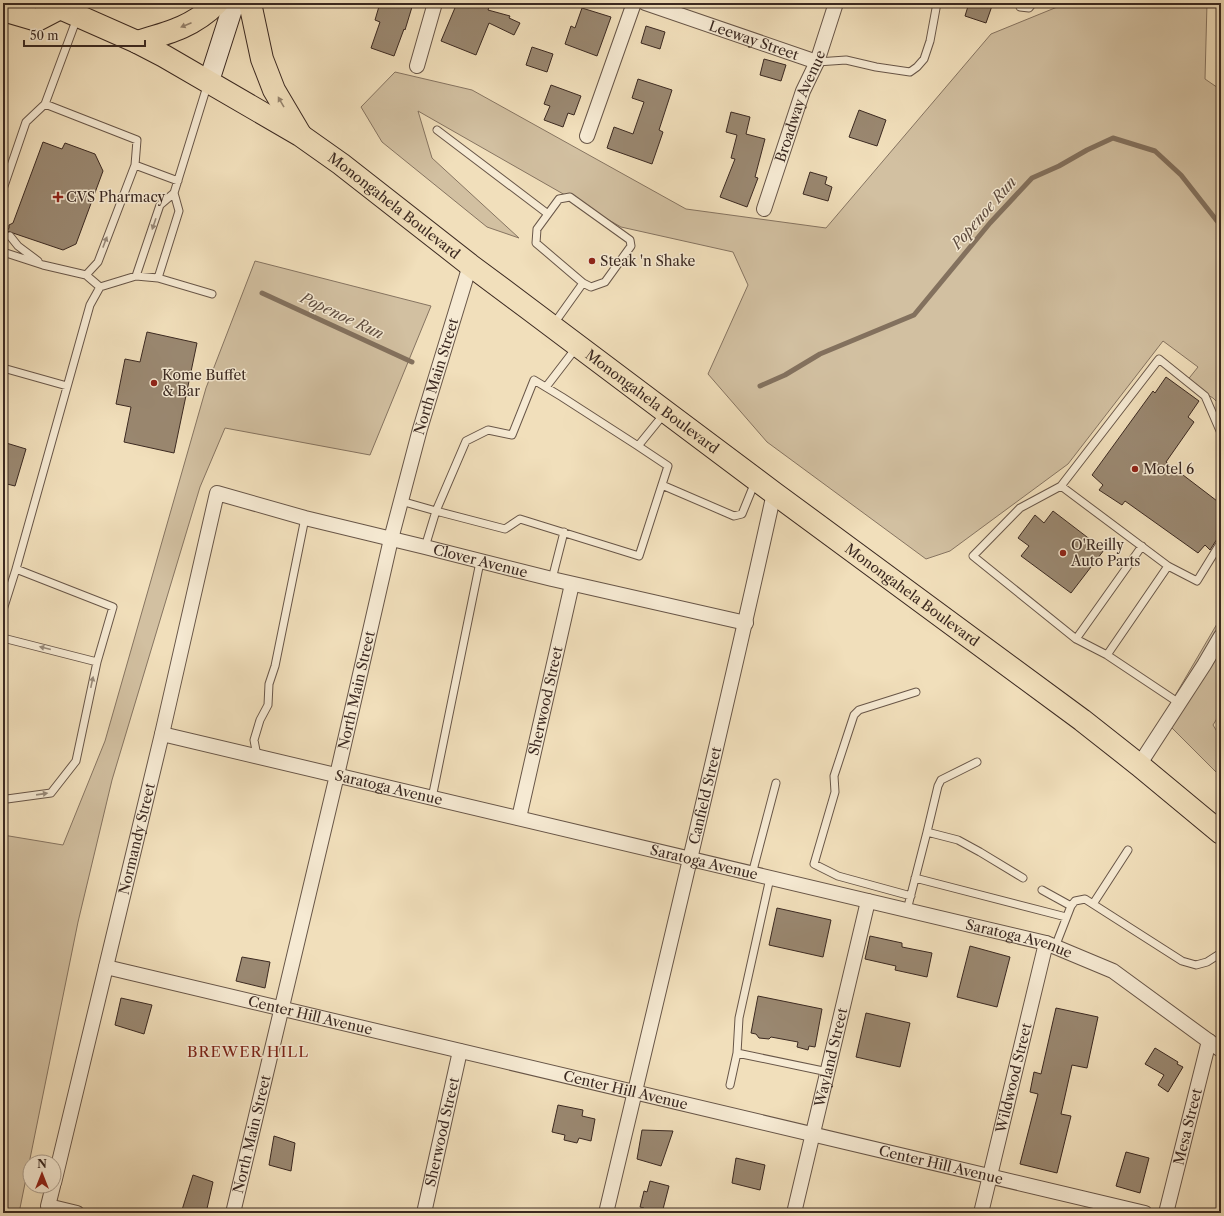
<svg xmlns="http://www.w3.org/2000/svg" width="1224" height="1216" viewBox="0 0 1224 1216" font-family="'Libre Caslon Text',serif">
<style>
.green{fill:#d2c0a1;stroke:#867461}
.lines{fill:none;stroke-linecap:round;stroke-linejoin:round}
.stream{stroke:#83715e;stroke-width:5}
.building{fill:#9a8871;stroke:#3b2921}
.lane-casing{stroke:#685648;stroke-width:9}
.street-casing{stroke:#685648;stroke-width:16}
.secondary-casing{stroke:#3b2921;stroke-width:22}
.primary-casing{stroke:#3b2921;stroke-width:24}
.lane{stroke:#f6ead3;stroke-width:7}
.street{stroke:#f6ead3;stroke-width:14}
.secondary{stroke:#f6ead3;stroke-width:20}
.primary{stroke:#f1dfbb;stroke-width:22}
.oneway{fill:#96846e}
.oneway2{fill:#988a7a}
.poi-dot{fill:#8f2418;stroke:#f6ead3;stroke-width:1.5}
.labels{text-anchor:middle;stroke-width:3;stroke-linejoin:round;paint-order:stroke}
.street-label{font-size:14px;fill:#3b2921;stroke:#f6ead3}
.poi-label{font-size:14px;fill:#3b2921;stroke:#f6ead3;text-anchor:start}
.water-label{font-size:15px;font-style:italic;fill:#5f4d40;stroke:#f6ead3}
.neighbourhood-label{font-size:15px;letter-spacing:1px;fill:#7a1f14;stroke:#f6ead3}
</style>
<rect width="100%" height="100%" fill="#f1dfbb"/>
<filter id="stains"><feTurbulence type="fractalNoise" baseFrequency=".005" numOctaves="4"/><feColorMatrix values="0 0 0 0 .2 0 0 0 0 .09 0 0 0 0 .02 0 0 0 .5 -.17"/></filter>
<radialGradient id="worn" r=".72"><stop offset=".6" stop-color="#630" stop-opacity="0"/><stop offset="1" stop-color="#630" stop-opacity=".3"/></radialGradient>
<path class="green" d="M1067,3H1207L1205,79L1221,90V406L1213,398L1186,382L1198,367L1163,341L1068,464L950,551L926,559L767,442L708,374L748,285L733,252L621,227L418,111L432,158L519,238L487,227L382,142L361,107L395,72L472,90L686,209L826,228L991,34Z
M255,261L431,306L370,455L225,428L200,487L112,780L78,922L19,1213H3V835L63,845L105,741L206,388Z
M1221,617V712L1213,725L1221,738V777L1162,718Z"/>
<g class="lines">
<path class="stream" d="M262,293L412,362
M760,386L785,375L820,354L914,315L990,223L1032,178L1059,166L1087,150L1113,138L1155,151L1181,175L1221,226"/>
</g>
<path class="building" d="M380,3H401L412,7L405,30L404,29L394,56L371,48L380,22L375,20Z
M457,3H479L489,7L488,10L510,16L509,18L520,23L514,35L489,23L476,55L441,41Z
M969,3H993L986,23L965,16Z
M582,8L611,17L597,56L565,44L571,26L575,28Z
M646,26L665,32L660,49L641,43Z
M532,47L553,54L547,72L526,65Z
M764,59L786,65L781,81L760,75Z
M638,79L672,90L659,130L663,132L652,164L607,148L614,127L633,134L644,102L632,98Z
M551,85L581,96L574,115L568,113L563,127L544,120L550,106L544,104Z
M859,110L886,120L877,146L849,137Z
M731,112L750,117L746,134L765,139L755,177L758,178L747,207L720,197L735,159L731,158L737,135L726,132Z
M43,142L62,149L65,143L95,154L103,171L76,244L63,250L7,231L9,228V225L13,223Z
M810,172L827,177L825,184L832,187L828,201L803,194Z
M147,332L197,343L174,453L124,442L131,407L116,404L125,359L140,362Z
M1166,377L1199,401L1188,417L1194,422L1166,462L1221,504V535L1217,539L1210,550L1205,545L1198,553L1125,501L1122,505L1099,490L1103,485L1092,475L1153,391L1155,393Z
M3,442L26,449L15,486L3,483Z
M1053,511L1104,550L1071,593L1021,556L1029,546L1018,538L1035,515L1044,523Z
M777,908L831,920L823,957L769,945Z
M870,936L902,943V947L932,953L927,977L895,970L896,966L865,959Z
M970,946L1010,957L997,1007L957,997Z
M242,957L270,962L265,988L236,981Z
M758,996L822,1009L815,1047L809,1046L808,1050L797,1047L798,1042L771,1037L769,1039L759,1038L756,1034L751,1033Z
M121,998L152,1005L144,1034L115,1025Z
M1056,1008L1098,1017L1087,1068L1072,1065L1061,1114L1071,1116L1057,1173L1020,1164L1038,1094L1030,1092L1034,1072L1041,1074Z
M866,1013L910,1023L900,1067L856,1057Z
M1155,1048L1178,1062L1177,1064L1183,1067L1168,1092L1158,1085L1164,1075L1145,1064Z
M558,1105L583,1110L582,1116L595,1119L591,1141L579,1138L577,1143L564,1140L565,1135L552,1132Z
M642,1130L673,1131L661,1166L637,1159Z
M274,1136L295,1143L291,1171L269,1165Z
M1126,1152L1149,1158L1140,1193L1116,1186Z
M736,1158L765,1165L760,1190L732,1183Z
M193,1175L213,1182L206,1213H181Z
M650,1181L669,1186L662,1213H642L644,1208L640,1207L644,1191L647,1192Z"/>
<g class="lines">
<g class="lane-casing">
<path id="lane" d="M1020,7L1029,8L1033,3
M817,62L846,60L876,67L910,72L917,67L924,59L930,41L937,3
M45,104L137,140L135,165L178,181
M437,130L548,214
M3,189L26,122L45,104L77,18
M570,197L630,240L631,246L605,282L591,287L583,283L536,243L537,229L559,199Z
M3,223L4,227
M10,236L18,246L38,261
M3,252L43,265L86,275L100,287
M86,275L98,262L135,165
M136,276L160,205L174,193L208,83
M158,278L179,211L174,193
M553,325L583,283
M3,368L67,386
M546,387L576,348
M1221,433L1205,396L1159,359L1061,486L1168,566L1197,581L1221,542
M638,446L562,397L534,380L512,435L488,430L466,441L436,511L505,529L520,519L639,556L668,466L638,446L664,414
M662,485L734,516L742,514L755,482
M1061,486L1020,508L973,556L1076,639L1107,655
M401,501L436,511L425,547
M1168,566L1107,655L1179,703
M552,579L564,532
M3,610L16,569
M3,638L97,662
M1076,639L1142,546
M257,756L254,740L260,720L268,705L269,684L275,666L305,518
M977,762L941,780L938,786L927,832L958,840L980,852L1023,878
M3,798L7,799L51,793L76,761L97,662L113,607L16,569L90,305L100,287L136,276L158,278L212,294
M432,798L480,562
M752,874L776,783
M915,878L1066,917
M1042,890L1071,906
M911,896L838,876L814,864L835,792L834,776L854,715L859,710L916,692
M1093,904L1128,850
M907,910L927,832
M1055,947L1071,906L1075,901L1085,899L1182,961L1196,965L1207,962L1221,953
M737,1053L828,1072
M730,1085L737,1053L739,1018L770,878"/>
</g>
<g class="street-casing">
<g id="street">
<path id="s1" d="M645,3L817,62"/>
<path d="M417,66L435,3"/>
<path d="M587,136L634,3"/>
<path id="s2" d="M764,209L803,91L817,62L836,3"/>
<path id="s3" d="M162,734L1046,943L1113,971L1221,1050"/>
<path d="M1139,765L1204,665L1221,636"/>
<path id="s4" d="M519,818L572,584"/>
<path id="s5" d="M106,967L1145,1213"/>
<path id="s6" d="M54,1183L162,734L217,493L305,518L425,547L552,579L746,623"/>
<path d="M53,1186L48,1206L77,1213"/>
<path id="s7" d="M233,1213L337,775L391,539L420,429L470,265"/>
<path id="s8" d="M424,1213L460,1051"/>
<path id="s9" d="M606,1213C663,973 721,734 774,493"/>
<path id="s10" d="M794,1213L868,901"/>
<path id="s11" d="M981,1213L1046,943"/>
<path id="s12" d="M1166,1213L1209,1041"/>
</g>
</g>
<g class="secondary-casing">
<path id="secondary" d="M209,81L234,3"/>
</g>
<g class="primary-casing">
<g id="primary">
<path id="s13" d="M56,3L60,8L137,42L164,56L300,135L341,164L470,265L529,309L666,412L774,493L1082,720L1139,765L1221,833"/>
<path d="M250,3L262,59L274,90L300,134"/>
<path d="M3,10L37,20L60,8"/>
<path d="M137,42C168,33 193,27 217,3"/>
</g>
</g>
<use href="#lane" class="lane"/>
<use href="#street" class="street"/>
<use href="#secondary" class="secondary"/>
<use href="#primary" class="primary"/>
</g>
<defs><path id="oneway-solid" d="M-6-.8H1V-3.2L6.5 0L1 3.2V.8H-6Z"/></defs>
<g class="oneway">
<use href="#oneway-solid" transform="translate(186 25) rotate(157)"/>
<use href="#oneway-solid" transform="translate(281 102) rotate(-120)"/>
</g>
<g class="oneway2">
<use href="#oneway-solid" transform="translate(154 224) rotate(109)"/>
<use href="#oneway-solid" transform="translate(105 242) rotate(-69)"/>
<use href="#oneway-solid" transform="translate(45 648) rotate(-166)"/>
<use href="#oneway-solid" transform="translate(92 682) rotate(-78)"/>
<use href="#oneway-solid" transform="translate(42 794) rotate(-8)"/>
</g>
<g class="poi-dot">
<path d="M56 191h4v4h4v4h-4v4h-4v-4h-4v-4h4z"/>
<circle cx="592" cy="261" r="4"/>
<circle cx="154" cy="383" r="4"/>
<circle cx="1135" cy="469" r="4"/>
<circle cx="1063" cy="553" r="4"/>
</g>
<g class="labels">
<g class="street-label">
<text dy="5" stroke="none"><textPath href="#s1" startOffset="115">Leeway Street</textPath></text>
<text dy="5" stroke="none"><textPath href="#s2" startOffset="109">Broadway Avenue</textPath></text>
<text dy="5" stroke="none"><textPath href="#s13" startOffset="396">Monongahela Boulevard</textPath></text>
<text dy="5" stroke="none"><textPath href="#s7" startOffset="861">North Main Street</textPath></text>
<text dy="5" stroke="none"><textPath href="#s13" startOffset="720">Monongahela Boulevard</textPath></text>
<text dy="5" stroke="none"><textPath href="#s6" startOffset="981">Clover Avenue</textPath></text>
<text dy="5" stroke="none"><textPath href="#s13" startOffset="1044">Monongahela Boulevard</textPath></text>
<text dy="5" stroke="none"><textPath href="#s7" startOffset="537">North Main Street</textPath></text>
<text dy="5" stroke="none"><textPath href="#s4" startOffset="120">Sherwood Street</textPath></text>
<text dy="5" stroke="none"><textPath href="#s3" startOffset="233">Saratoga Avenue</textPath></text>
<text dy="5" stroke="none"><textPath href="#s9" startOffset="429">Canfield Street</textPath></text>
<text dy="5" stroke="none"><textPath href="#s6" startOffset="354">Normandy Street</textPath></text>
<text dy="5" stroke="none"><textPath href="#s3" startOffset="557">Saratoga Avenue</textPath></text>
<text dy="5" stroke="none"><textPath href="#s3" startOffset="881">Saratoga Avenue</textPath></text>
<text dy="5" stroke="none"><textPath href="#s5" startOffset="210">Center Hill Avenue</textPath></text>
<text dy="5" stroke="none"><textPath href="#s10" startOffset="160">Wayland Street</textPath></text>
<text dy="5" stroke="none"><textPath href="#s11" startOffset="139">Wildwood Street</textPath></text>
<text dy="5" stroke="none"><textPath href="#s5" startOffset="534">Center Hill Avenue</textPath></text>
<text dy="5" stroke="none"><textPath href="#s12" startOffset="89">Mesa Street</textPath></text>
<text dy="5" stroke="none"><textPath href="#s8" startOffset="83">Sherwood Street</textPath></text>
<text dy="5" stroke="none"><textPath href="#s7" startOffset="81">North Main Street</textPath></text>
<text dy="5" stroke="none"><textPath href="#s5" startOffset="858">Center Hill Avenue</textPath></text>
</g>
<g class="poi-label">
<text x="66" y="202">CVS Pharmacy</text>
<text x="600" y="266">Steak 'n Shake</text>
<text x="162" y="380">Kome Buffet<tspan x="162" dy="16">&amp; Bar</tspan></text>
<text x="1143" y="474">Motel 6</text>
<text x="1071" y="550">O'Reilly<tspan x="1071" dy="16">Auto Parts</tspan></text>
</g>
<g class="water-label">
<text transform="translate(984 213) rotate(-49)" y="5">Popenoe Run</text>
<text transform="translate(342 316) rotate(25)" y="5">Popenoe Run</text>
</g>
<g class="neighbourhood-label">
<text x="248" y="1057">BREWER HILL</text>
</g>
</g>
<rect width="1224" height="1216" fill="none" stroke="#f1dfbb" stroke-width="16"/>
<rect x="4" y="4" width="1216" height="1208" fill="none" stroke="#3b2921" stroke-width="2"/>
<rect x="8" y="8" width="1208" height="1200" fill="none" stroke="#3b2921"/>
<g transform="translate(42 1174)"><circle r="19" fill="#f6ead3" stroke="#ab9d8c"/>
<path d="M0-3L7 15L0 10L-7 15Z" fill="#8f2418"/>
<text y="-6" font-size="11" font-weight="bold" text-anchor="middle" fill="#3b2921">N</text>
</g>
<path d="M24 40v6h121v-6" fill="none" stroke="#3b2921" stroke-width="2"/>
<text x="30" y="40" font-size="12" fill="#3b2921" stroke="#f6ead3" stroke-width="3" paint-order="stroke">50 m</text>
<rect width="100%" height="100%" filter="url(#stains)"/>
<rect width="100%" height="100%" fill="url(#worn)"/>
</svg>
